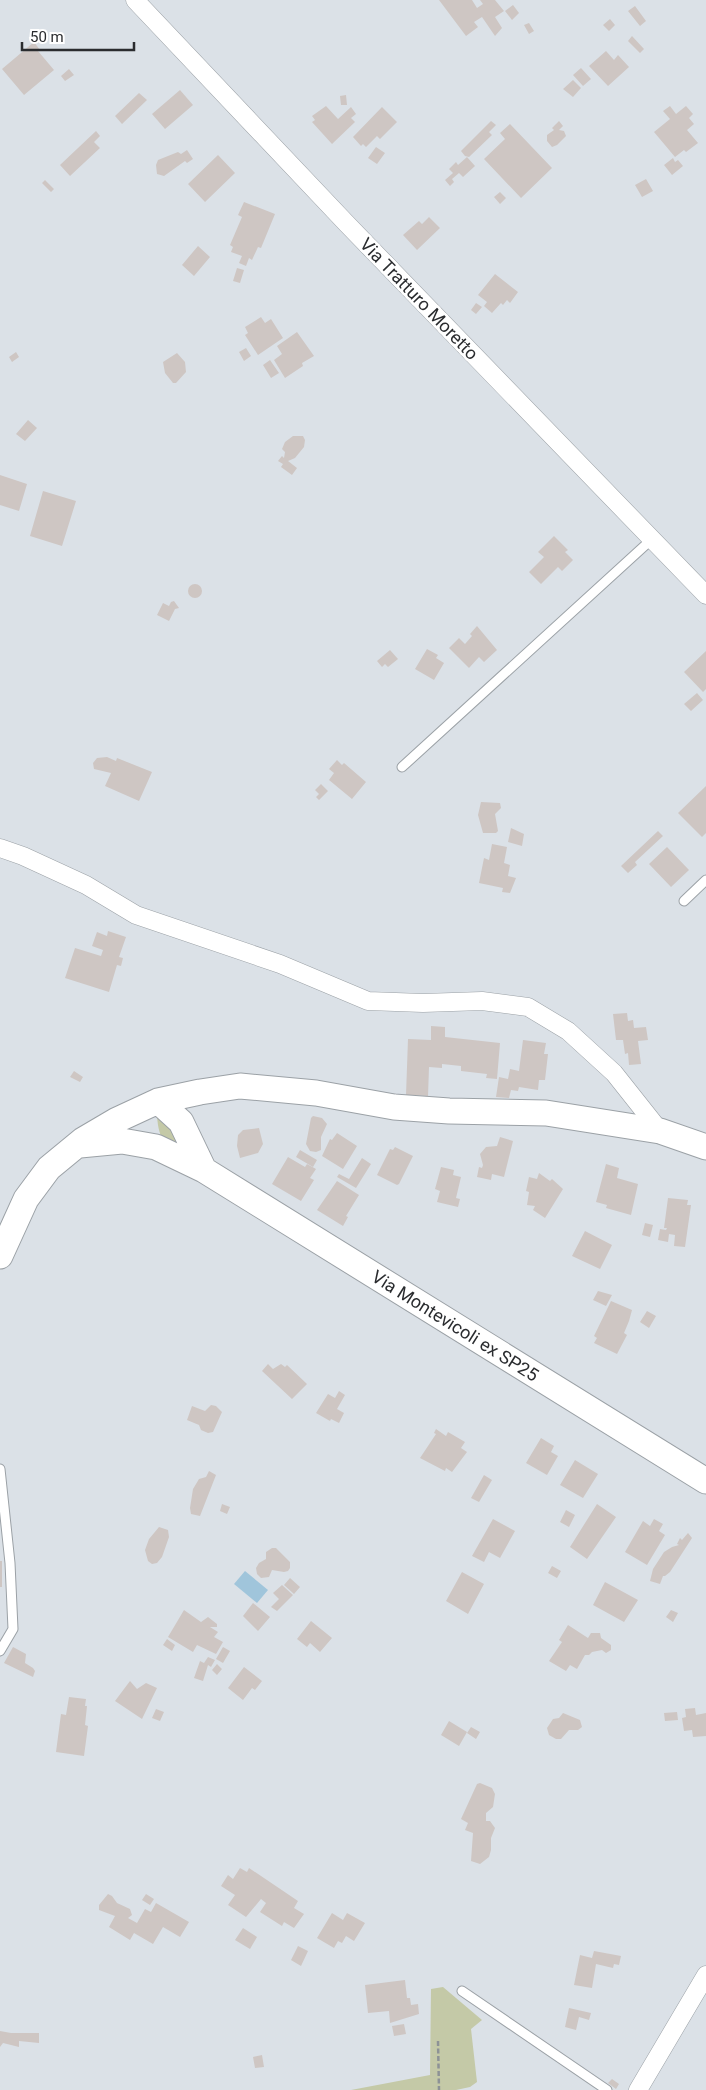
<svg xmlns="http://www.w3.org/2000/svg" width="706" height="2090" viewBox="0 0 706 2090" font-family="Roboto,sans-serif">
<style>
.green{fill:#c4c9a7}
.water{fill:#a0c5db}
.building{fill:#cec6c3}
.lines{fill:none;stroke-linecap:round;stroke-linejoin:round}
.lane-casing{stroke:#9ba1a6;stroke-width:11}
.street-casing{stroke:#9ba1a6;stroke-width:19}
.secondary-casing{stroke:#9ba1a6;stroke-width:27}
.path{stroke:#8d9296;stroke-width:2.5;stroke-dasharray:5 2.5;stroke-linecap:butt}
.lane{stroke:#fff;stroke-width:9}
.street{stroke:#fff;stroke-width:18}
.secondary{stroke:#fff;stroke-width:25}
.labels{text-anchor:middle;stroke-width:5;stroke-linejoin:round;paint-order:stroke}
.street-label{font-size:18px;fill:#2a2c2f;stroke:#fff}
</style>
<rect width="100%" height="100%" fill="#dbe1e7"/>
<path class="green" d="M157,1116H165L187,1156C165,1144 159,1142 157,1116Z
M443,1987L482,2020L471,2029L477,2082L470,2087L456,2090H351L430,2075L431,1989Z"/>
<path class="water" d="M245,1571L268,1590L257,1603L234,1584Z"/>
<path class="building" d="M439,0H472L477,8L483,4L480,0H495L504,11L495,17L502,28L495,36L482,17L474,22L478,27L466,36Z
M513,5L519,13L512,20L505,11Z
M635,6L646,21L640,26L628,11Z
M610,19L615,25L609,31L603,25Z
M529,23L534,31L529,34L524,25Z
M632,36L644,49L640,53L628,41Z
M34,42L40,50L38,51L54,70L24,95L2,69Z
M606,51L614,60L618,55L629,67L608,86L589,66Z
M581,68L591,79L583,86L573,75Z
M69,69L74,75L65,81L61,76Z
M573,80L581,88L573,97L563,89Z
M180,90L193,105L165,129L152,114Z
M139,93L147,100L122,124L115,116Z
M346,95L347,105H341L340,96Z
M326,106L338,119L351,107L356,114L351,118L355,122L332,144L312,122L315,120L312,116Z
M670,106L676,114L686,106L693,114L689,118L694,124L687,130L698,143L686,152L684,150L675,157L654,132L670,119L663,111Z
M382,107L397,122L380,139L377,136L366,147L363,144L361,146L353,137Z
M491,121L496,125L489,132L492,135L469,157L465,156L461,151Z
M559,121L563,126L559,130L564,131L566,136L557,145L552,147L547,141V135L554,130L552,128Z
M510,124L552,168L521,198L484,159L505,139L500,133Z
M96,131L100,136L94,142L100,148L70,176L60,165Z
M376,147L385,153L377,164L368,158Z
M187,150L193,159L187,163L185,161L164,176L157,174L156,165L158,160L178,152L181,154Z
M218,155L235,173L205,202L188,184Z
M467,157L475,166L463,177L459,173L452,179L454,182L450,186L445,180L453,173L449,169L456,162L458,165Z
M673,158L675,162L678,160L683,166L672,175L664,165Z
M646,179L653,191L642,197L635,185Z
M45,180L54,189L51,192L42,183Z
M500,192L506,198L500,204L494,197Z
M244,202L275,214L261,248L258,247L252,260L249,258L246,266L239,263L242,256L231,252L233,247L230,245L242,217L238,215Z
M429,217L440,228L417,250L403,235L419,221L422,224Z
M198,246L210,257L194,276L182,265Z
M237,268L244,270L240,283L233,281Z
M495,274L518,292L510,303L507,300L503,305L501,303L492,313L484,306L487,302L478,295Z
M476,303L482,307L476,314L471,310Z
M261,317L265,323L271,319L283,338L258,355L245,335L248,333L245,327Z
M297,332L314,356L302,363L303,366L285,378L274,360L282,354L277,346Z
M246,348L251,356L244,361L239,352Z
M16,352L19,357L12,362L9,357Z
M177,353L185,362L186,372L176,383H173L165,373L163,362Z
M270,360L279,373L271,378L263,365Z
M28,420L37,428L25,441L16,434Z
M293,436H303L305,440L304,447L295,458L288,461L297,468L292,475L281,467L283,464L278,461L282,456L284,458L285,452L282,449L285,442Z
M0,475L27,484L19,511L0,505Z
M43,491L76,501L62,546L30,536Z
M554,536L568,550L565,552L573,560L562,571L558,567L541,584L529,572L544,557L538,552Z
M188 591a7 7 0 1 1 14 0a7 7 0 1 1-14 0Z
M174,601L179,608L175,609L169,621L157,615L163,603L169,606L171,602Z
M477,626L497,650L484,662L479,657L469,668L449,648L459,638L465,644L472,636L470,634Z
M427,649L438,655L436,658L444,663L434,680L415,669Z
M390,650L398,659L388,667L385,664L382,667L377,661Z
M706,651V689L703,692L684,672Z
M697,693L703,700L691,711L684,704Z
M107,757L116,761L117,758L152,772L139,801L105,786L111,773L94,769L93,763L97,758Z
M337,760L342,765L344,763L366,782L352,799L329,780L334,773L329,769Z
M321,784L328,791L319,800L316,797L319,794L315,790Z
M706,786V833L702,837L678,813Z
M481,802L500,803L501,808L495,814L498,831L496,833H483L478,815Z
M511,828L524,834L522,846L508,842Z
M658,831L663,836L635,862L637,865L628,873L621,866Z
M492,844L507,847L504,863L510,865L508,876L516,878L510,893L502,892L503,888L479,883L484,858L489,860Z
M667,847L689,870L671,887L649,864Z
M108,931L126,937L119,957L123,958L121,966L117,965L109,992L65,978L75,948L101,956L103,950L92,946L97,932L107,936Z
M627,1013L628,1021L633,1020L634,1028L646,1027L648,1040L638,1041L641,1064L629,1065L628,1053L625,1054L623,1040H616L613,1014Z
M431,1026L445,1027V1037L500,1043L497,1079L486,1078L487,1074L461,1071V1066L442,1064V1068L429,1067L428,1096L406,1095L408,1039L431,1040Z
M523,1040L546,1043L544,1054H548L545,1080H539L538,1090L519,1087L518,1091L511,1090L509,1098L496,1097L499,1077L508,1079L510,1069L519,1071Z
M74,1071L83,1077L80,1082L70,1077Z
M313,1116L322,1118L327,1124L321,1137V1150L316,1152L310,1151L306,1144L311,1118Z
M259,1128L263,1144L258,1153L240,1158L237,1146L238,1135L243,1130Z
M337,1133L357,1146L343,1169L322,1156L330,1139L332,1140Z
M500,1137L513,1141L504,1177L492,1174L491,1180L477,1177L479,1167L482,1168L483,1165L480,1154L486,1147L497,1146Z
M395,1147L413,1156L399,1184L397,1185L377,1175L390,1149L393,1150Z
M300,1150L317,1160L313,1167L296,1157Z
M288,1157L305,1167L307,1164L316,1169L310,1178L314,1180L301,1201L272,1184Z
M362,1158L371,1164L356,1188L337,1177L339,1174L349,1179Z
M606,1164L619,1168L617,1178L638,1184L631,1215L606,1208L607,1205L596,1202Z
M441,1167L454,1170L453,1175L461,1177L456,1198L460,1199L458,1207L437,1202L440,1191L435,1189Z
M539,1173L550,1181L552,1179L563,1189L545,1218L533,1210L535,1206L527,1205L529,1192L526,1191L529,1177L537,1179Z
M337,1181L359,1195L346,1216L348,1217L343,1226L317,1210Z
M668,1198L688,1200L687,1205H691L685,1247L674,1246L675,1235L669,1234L668,1242L658,1240L660,1229L666,1230L667,1228H664Z
M645,1223L653,1225L650,1237L642,1235Z
M585,1231L612,1245L600,1269L572,1256Z
M598,1291L612,1295L606,1306L593,1300Z
M611,1301L632,1310L629,1321L624,1333L627,1335L617,1354L594,1343L597,1338L594,1336Z
M647,1311L656,1316L649,1328L640,1322Z
M268,1364L273,1369L281,1364L285,1367L287,1365L307,1384L292,1399L262,1371Z
M339,1391L345,1395L337,1409L344,1413L339,1423L331,1419L330,1421L316,1413L328,1394L335,1398Z
M211,1405L216,1406L222,1412L213,1432L208,1433L201,1430L199,1425L187,1420L192,1406L205,1411Z
M436,1429L446,1436L448,1432L465,1442L461,1448L467,1452L452,1472L446,1468L445,1471L420,1458L436,1434L434,1433Z
M541,1438L554,1446L551,1452L558,1456L547,1475L526,1463Z
M575,1460L598,1474L583,1498L560,1485Z
M209,1471L216,1475L200,1516L191,1514L190,1508L193,1489L199,1479L206,1477Z
M484,1475L492,1480L479,1502L471,1498Z
M222,1504L230,1507L227,1514L220,1511Z
M597,1504L616,1517L587,1559L570,1547Z
M566,1510L575,1515L569,1527L560,1522Z
M493,1519L515,1531L500,1558L489,1552L484,1562L472,1556Z
M654,1519L663,1524L659,1531L665,1535L647,1565L625,1552L643,1521L650,1526Z
M159,1527L168,1530L169,1537L162,1557L157,1563L152,1564L148,1561L145,1550L149,1539Z
M688,1533L692,1538L670,1572L665,1576H663L660,1584L650,1581L653,1569L664,1552L672,1547L679,1545L677,1544L680,1538L682,1540Z
M272,1548H276L290,1562V1568L288,1571L284,1572L272,1570L269,1577L261,1578L257,1574L256,1568L259,1563L266,1559V1552Z
M0,1561H2V1587H0Z
M552,1566L561,1571L557,1578L548,1573Z
M462,1572L484,1584L468,1614L446,1601Z
M290,1578L300,1587L294,1594L284,1585Z
M605,1582L638,1600L624,1622L593,1605Z
M282,1585L293,1595L277,1611L271,1607L279,1599L273,1593Z
M253,1603L270,1617L258,1631L243,1616Z
M184,1610L201,1622L208,1617L217,1624V1627H210L218,1632L214,1637L223,1642L216,1654L197,1645L193,1652L168,1637Z
M671,1610L678,1613L673,1622L666,1617Z
M311,1621L332,1638L320,1652L310,1643L307,1647L297,1639Z
M568,1625L588,1638L591,1633H600L601,1638L611,1645V1650L606,1653L602,1650L592,1652L589,1655H585L577,1669L570,1665L566,1671L549,1661L562,1642L559,1640Z
M167,1639L175,1645L172,1651L163,1645Z
M13,1647L26,1654L25,1663L33,1668L35,1671L33,1677L4,1663Z
M223,1647L230,1651L223,1663L216,1659Z
M208,1657L215,1660L211,1667L208,1665L203,1681L194,1678L200,1661L204,1663Z
M217,1664L222,1669L217,1675L212,1670Z
M244,1667L262,1681L255,1690L252,1688L243,1700L228,1688Z
M130,1681L137,1689L146,1683L157,1688L142,1719L115,1701Z
M69,1697L86,1699L85,1706H87L85,1725L88,1726L84,1756L56,1752L61,1714L66,1715Z
M695,1708L696,1715L706,1713V1736L693,1737L692,1730L684,1731L682,1718L686,1717L685,1709Z
M156,1709L164,1712L160,1721L152,1718Z
M677,1712L678,1720L665,1721L664,1713Z
M563,1713L580,1720L582,1727L578,1730H569L561,1739H556L549,1735L547,1728L553,1719L559,1718Z
M449,1721L467,1732L459,1746L441,1735Z
M471,1727L480,1732L476,1739L467,1733Z
M480,1783L492,1788L495,1794L493,1807L486,1813V1821H490L495,1828L491,1838V1850L489,1857L480,1864L471,1861L473,1833L465,1830L468,1823L461,1819L477,1784Z
M240,1868L247,1872L249,1868L298,1901L294,1908L304,1914L294,1928L284,1922L282,1926L260,1912L266,1903L261,1899L246,1917L228,1905L235,1895L221,1886L228,1875L233,1879Z
M108,1894L112,1896L117,1903L130,1909L132,1915L128,1918L137,1923L145,1909L151,1912L156,1903L189,1922L180,1937L163,1927L153,1944L134,1933L130,1940L109,1927L115,1916L99,1910V1905Z
M146,1894L154,1899L150,1905L142,1900Z
M332,1913L343,1920L347,1913L365,1923L354,1941L346,1936L342,1943L338,1941L334,1948L317,1938Z
M243,1928L257,1937L250,1949L235,1940Z
M298,1946L308,1951L301,1966L291,1960Z
M594,1951L621,1956L619,1965L614,1964L613,1968L596,1964L592,1988L574,1985L580,1955L592,1958Z
M405,1980L407,1998H410L411,2005L418,2004L419,2014L390,2023L389,2011L368,2013L365,1985Z
M569,2008L591,2013L589,2020L579,2017L576,2030L565,2027Z
M404,2024L406,2034L394,2036L392,2026Z
M0,2031L11,2033H39V2043L19,2041V2047L3,2043L0,2047Z
M262,2055L264,2067L255,2068L253,2057Z
M612,2079L619,2084L616,2089L608,2083Z"/>
<g class="lines">
<g class="lane-casing">
<path id="lane" d="M402,767L652,539
M684,901L706,880
M0,1469L10,1563L13,1629L0,1651
M462,1991L607,2090"/>
</g>
<g class="street-casing">
<path id="street" d="M135,0L347,224L706,595
M0,848L23,856L86,885L136,915L280,964L368,1001L423,1003L482,1001L528,1007L568,1031L614,1073L660,1131
M638,2090L706,1975"/>
</g>
<g class="secondary-casing">
<path id="secondary" d="M158,1101L181,1122L204,1170
M80,1145L122,1141L156,1147L204,1170L706,1481
M0,1256L26,1199L49,1168L83,1140L117,1120L158,1101L200,1092L240,1086L316,1093L394,1107L449,1111L546,1113L660,1131L706,1147"/>
</g>
<path class="path" d="M438,2041L439,2090"/>
<use href="#lane" class="lane"/>
<use href="#street" class="street"/>
<use href="#secondary" class="secondary"/>
</g>
<g class="labels">
<g class="street-label">
<text transform="translate(419 299) rotate(46)" y="6">Via Tratturo Moretto</text>
<text transform="translate(455 1326) rotate(32)" y="6">Via Montevicoli ex SP25</text>
</g>
</g>
<path d="M22 42v8h112v-8" fill="none" stroke="#2a2c2f" stroke-width="2.5"/>
<text x="30" y="42" font-size="15" fill="#2a2c2f" stroke="#ffffff" stroke-width="4" paint-order="stroke">50 m</text>
</svg>
